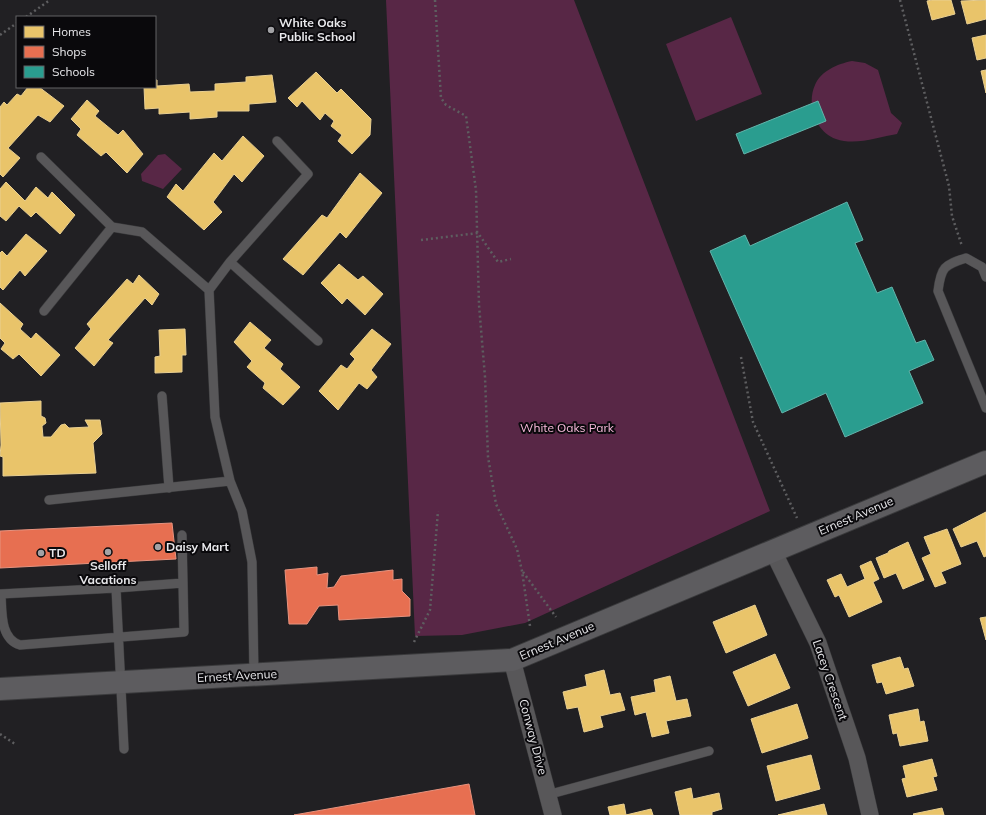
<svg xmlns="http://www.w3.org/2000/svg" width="986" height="815" viewBox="0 0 986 815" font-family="Mulish,sans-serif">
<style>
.green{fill:#582746}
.homes{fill:#e9c46a;stroke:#e9cf91}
.shops{fill:#e76f51;stroke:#e7937f}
.schools{fill:#2a9d8f;stroke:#63b4ab}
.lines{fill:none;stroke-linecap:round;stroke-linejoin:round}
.lane-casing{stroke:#3a3a3c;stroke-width:10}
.street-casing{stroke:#3a3a3c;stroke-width:18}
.secondary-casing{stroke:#3a3a3c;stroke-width:24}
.path{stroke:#5e5e60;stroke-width:2.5;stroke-dasharray:2 3;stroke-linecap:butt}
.lane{stroke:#585759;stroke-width:9}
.street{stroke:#585759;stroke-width:17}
.secondary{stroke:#5d5c5f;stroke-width:22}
.poi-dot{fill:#a2a2a5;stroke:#0a090c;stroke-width:1.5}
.labels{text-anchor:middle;stroke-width:4;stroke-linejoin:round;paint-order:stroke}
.poi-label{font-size:12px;font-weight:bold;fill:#e8e8eb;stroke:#0a090c;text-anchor:start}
.park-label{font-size:12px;fill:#f7b9da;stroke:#0a090c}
.street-label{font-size:12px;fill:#e8e8eb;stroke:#0a090c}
</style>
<rect width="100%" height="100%" fill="#212023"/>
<path class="green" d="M386,0H574L770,511L525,623L462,635L415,636Z
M731,17L762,94L696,121L666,44Z
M852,61L865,63L878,70L891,113L902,123L897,134C879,137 855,146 836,139C816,132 806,105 815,85C821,71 837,64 852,61Z
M165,154L182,169L163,189L142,181L141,174L158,155Z"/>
<path class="homes" d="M932,0H951L955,14L932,20L927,1Z
M986,0V19L967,24L961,1Z
M986,35V58L977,60L972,38Z
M986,70V93L981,71Z
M316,72L337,93L341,89L371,119L370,135L352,154L338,141L342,135L331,126L334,121L325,113L320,120L302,101L297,107L288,98Z
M272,75L276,102L249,104V111H217V117L190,119V112L159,114V108L145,109L144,87H155V80H157V86L189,84L190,92L215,91V84L246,82V77Z
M28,87H39L64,106L50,122L38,115L8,148L20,158L3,177L0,174V107L4,102L7,105L17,94L21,96Z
M87,100L99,111L95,116L118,135L123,130L143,154L127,173L106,152L101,156L77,135L81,129L71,119Z
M243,136L264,156L242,182L234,174L213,202L222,212L204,230L167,197L176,184L183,191L214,153L222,161Z
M360,173L382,193L346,238L340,232L303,275L283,259L322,215L327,218Z
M6,182L25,201L36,187L48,198L52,192L75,215L60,234L36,212L31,217L19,206L6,221L0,216V189Z
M26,234L47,251L25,276L20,270L3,290L0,287V253L2,251L7,256Z
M339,264L358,280L363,276L383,294L365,315L347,298L342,304L321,283Z
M139,275L159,294L152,305L145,298L108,340L113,343L94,366L75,348L91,329L87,324L127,279L133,284Z
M0,303L23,324L20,329L31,339L36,333L60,355L41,376L19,354L13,359L1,349L5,343L0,338Z
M250,322L271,340L264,348L283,364L280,369L300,387L283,405L263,388L265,383L247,367L252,361L234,342Z
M185,329L186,355H182V372L155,373V357L160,356L159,330Z
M372,329L391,344L371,370L377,377L367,389L359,383L338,410L319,391L341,365L347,369L355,359L350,354Z
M41,401V416L45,418L46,423L42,426L43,437H51L61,425L65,424L69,428L89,427L85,420H100L102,434L93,443L96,473L3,476V457L0,456L1,445L0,403Z
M986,512V556L984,557L977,541L961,547L953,529Z
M947,529L961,564L941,572L946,583L935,587L922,558L931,554L924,537Z
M908,542L924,580L903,589L896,573L884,578L876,558L888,553L889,551Z
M871,561L879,579L873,582L882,602L849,617L839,595L835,597L827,580L841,574L847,587L865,579L860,566Z
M755,605L767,635L726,653L713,622Z
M986,617V640L980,618Z
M775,654L790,688L748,706L733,672Z
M900,657L904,669L908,668L914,686L886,694L882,682L877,683L872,665Z
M604,670L610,695L620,693L625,710L600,716L603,727L584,732L578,707L567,709L563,692L587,686L585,675Z
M670,676L676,701L687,699L691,716L666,721L669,733L652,737L646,712L635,715L631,697L656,692L654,680Z
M797,704L808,738L762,753L751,719Z
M918,709L920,722L924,721L928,741L900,746L897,733L893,734L889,715Z
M811,755L820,789L776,801L767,766Z
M932,759L937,776L933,777L937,790L907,797L902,779L906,778L903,766Z
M691,788L693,799L719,793L722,809L712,812V815H680L675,792Z
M624,804L626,815L651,809L653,815H610L608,807Z
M824,804L827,815H778Z
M942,808L944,815H914L913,814Z"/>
<path class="shops" d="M172,523L176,559L0,568V531Z
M317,567V575L328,573L327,588L334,587L341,576L393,570V580L402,579V591L410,599V616L339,620L338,605L319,606L307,624H289L285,570Z
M469,784L475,815H294Z"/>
<path class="schools" d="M818,101L826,121L744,154L736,134Z
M847,202L863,240L855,243L877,293L892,287L916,343L925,340L934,360L909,371L923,403L845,437L826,393L782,413L710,251L745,235L750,246Z"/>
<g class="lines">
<g class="lane-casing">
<path id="lane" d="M41,157L112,227L142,232L209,290
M230,262L318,341
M986,277L982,267L966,258C944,265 941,267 938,291L986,408
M44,311L112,227
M162,396L169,488
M49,500L230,481
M116,588L183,583L182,535
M0,594L116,588L124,749
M1,594C2,612 0,639 20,645L184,632L183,583
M254,675L252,562L242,511L230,481L215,417L209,290L230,262L308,174L277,141
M547,795L709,751"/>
</g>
<g class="street-casing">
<path id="street" d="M773,551L818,643L857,758L870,815
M512,660L553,815"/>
</g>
<g class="secondary-casing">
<path id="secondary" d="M0,689L512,660L986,462"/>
</g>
<path class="path" d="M435,0L441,98L446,105L466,116L476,190L479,305L485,377L488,457L496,504L517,549L522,571L530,626
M900,0L949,186L952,216L962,246
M26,17L50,0
M0,35L17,23
M421,240L478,233L498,262L511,259
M741,357L753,422L797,518
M523,572L556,617
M414,642L430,610L438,511
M0,734L15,744"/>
<use href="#lane" class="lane"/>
<use href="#street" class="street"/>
<use href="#secondary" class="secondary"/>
</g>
<g class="poi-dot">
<circle cx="271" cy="30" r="4"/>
<circle cx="158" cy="547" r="4"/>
<circle cx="108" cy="552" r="4"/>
<circle cx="41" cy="553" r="4"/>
</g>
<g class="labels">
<g class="poi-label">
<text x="279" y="27">White Oaks<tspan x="279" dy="14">Public School</tspan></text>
<text x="166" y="551">Daisy Mart</text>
<text x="49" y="557">TD</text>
<text x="108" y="570" text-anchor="middle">Selloff<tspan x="108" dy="14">Vacations</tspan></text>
</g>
<g class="park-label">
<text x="567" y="432">White Oaks Park</text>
</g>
<g class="street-label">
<text transform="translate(856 516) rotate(-23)" y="4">Ernest Avenue</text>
<text transform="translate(557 641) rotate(-23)" y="4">Ernest Avenue</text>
<text transform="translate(237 676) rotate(-3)" y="4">Ernest Avenue</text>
<text transform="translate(830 680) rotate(71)" y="4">Lacey Crescent</text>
<text transform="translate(533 737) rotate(75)" y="4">Conway Drive</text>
</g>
</g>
<rect x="16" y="16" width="140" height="72" fill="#0a090c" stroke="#636265"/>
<rect x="24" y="26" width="20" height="12" fill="#e9c46a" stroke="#636265"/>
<text x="52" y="36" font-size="12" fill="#e8e8eb">Homes</text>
<rect x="24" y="46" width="20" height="12" fill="#e76f51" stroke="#636265"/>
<text x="52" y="56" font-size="12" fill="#e8e8eb">Shops</text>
<rect x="24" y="66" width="20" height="12" fill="#2a9d8f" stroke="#636265"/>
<text x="52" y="76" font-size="12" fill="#e8e8eb">Schools</text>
</svg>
